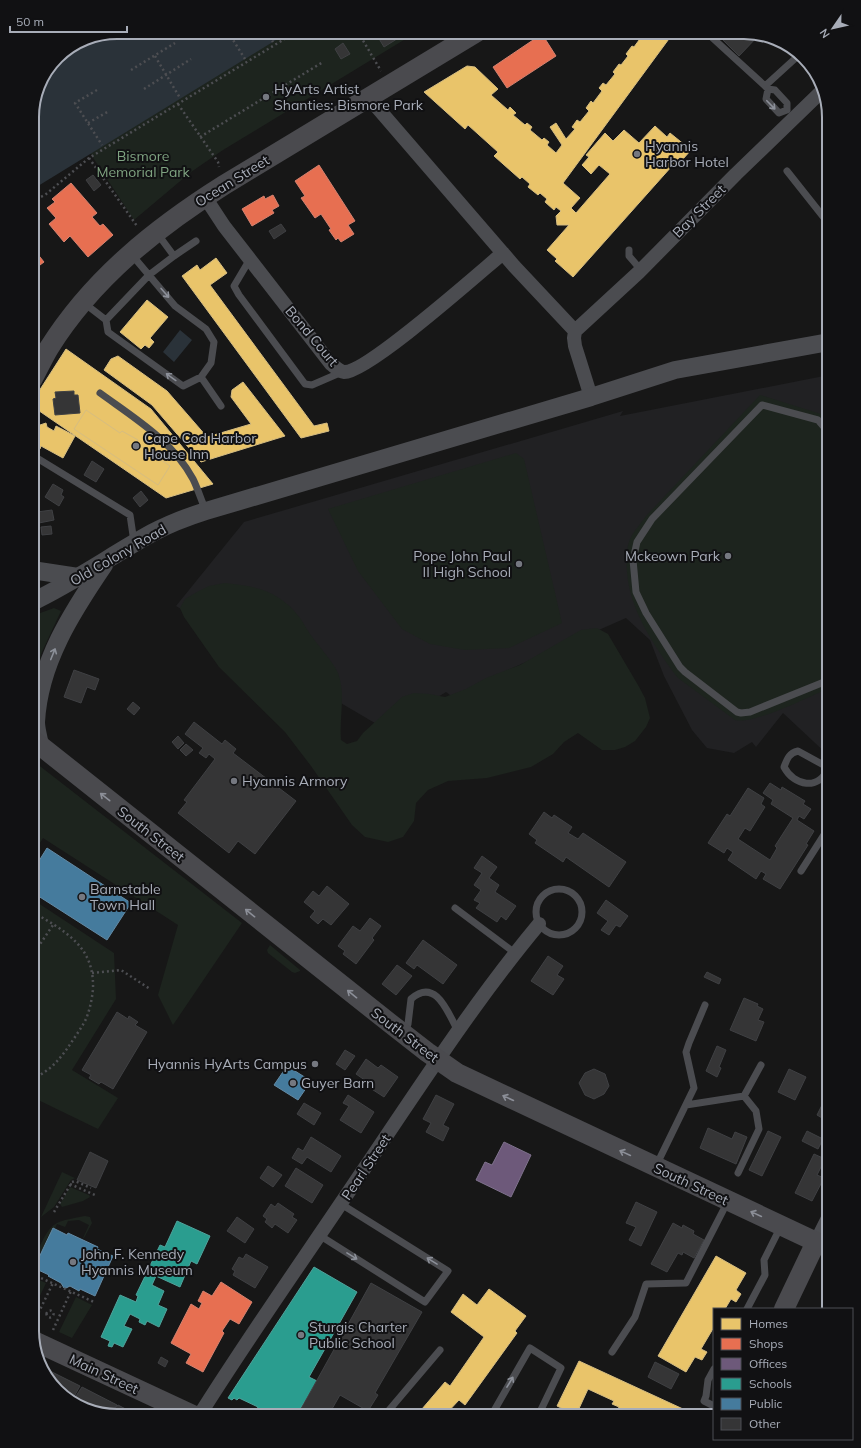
<svg xmlns="http://www.w3.org/2000/svg" width="861" height="1448" viewBox="0 0 861 1448" font-family="Mulish,sans-serif">
<style>
.built{fill:#212123}
.green{fill:#1d241e}
.water{fill:#2a3239}
.homes{fill:#e9c46a;stroke:#d6bd81}
.shops{fill:#e76f51;stroke:#d48270}
.offices{fill:#6d597a;stroke:#7f728d}
.schools{fill:#2a9d8f;stroke:#50a29b}
.public{fill:#457b9d;stroke:#638aa5}
.building{fill:#353536;stroke:#3f4043}
.lines{fill:none;stroke-linecap:round;stroke-linejoin:round}
.path{stroke:#4d4e52;stroke-width:2.5;stroke-dasharray:2 3;stroke-linecap:butt}
.service{stroke:#4b4c50;stroke-width:7}
.minor{stroke:#4b4c50;stroke-width:14}
.tertiary{stroke:#4b4c50;stroke-width:18}
.secondary{stroke:#4a4a4e;stroke-width:20}
.oneway{stroke:#8c9099}
.oneway2{stroke:#8c8f98}
.poi-dot{fill:#757880;stroke:#111113;stroke-width:1.5}
.labels{text-anchor:middle;stroke-width:4;stroke-linejoin:round;paint-order:stroke}
.poi-label{font-size:14px;fill:#a8adb8;stroke:#111113;text-anchor:start}
.park-label{font-size:14px;fill:#7fa381;stroke:#111113}
.street-label{font-size:14px;fill:#a8adb8;stroke:#111113}
.rim{fill:none;stroke:#a8adb8;stroke-width:2}
</style>
<rect width="100%" height="100%" fill="#171717"/>
<path class="built" d="M829,375V756L783,713L756,747L752,742L734,753L707,748L692,730L664,676L650,640L626,618L508,670L470,710L446,692L385,729L176,606L244,522L623,411L620,416Z"/>
<path class="green" d="M287,32H417L223,150L191,172L134,220L90,153Z
M760,395L821,414L829,423V688C809,697 753,725 735,720L678,678L674,673C652,642 630,610 627,572C626,560 626,549 630,539C634,531 641,523 646,516Z
M516,453L524,459L562,623L509,648L465,650L430,644L402,629L358,571L328,509Z
M225,583C256,586 280,591 300,618C305,625 308,632 313,638C321,649 333,662 338,673C346,694 339,719 341,740L347,744L357,741L363,733L402,697L414,693L429,694L445,697L466,689L486,678L520,665L581,630L597,628L608,634L638,685L645,698L650,718L646,727L635,741L625,747L615,750H602L578,733L564,742L553,754L531,767L487,778L448,781L428,790L416,803L414,821L403,837L388,842L365,837L352,825L311,766L285,732L219,667L184,617L180,608L185,599L197,592L209,586Z
M54,608L61,611L41,654L32,690V616Z
M32,760L242,923L173,1025L158,995L178,925L43,838L32,856Z
M32,899L114,953L116,999L72,1070L118,1098L98,1129L32,1097Z
M270,945L300,970V971L295,973L292,972L268,953L267,950Z
M62,1172L77,1179L75,1178L71,1180L54,1207L41,1217Z
M70,1187L89,1195L90,1197L83,1201L62,1207L60,1204Z
M85,1216L90,1217L92,1223L84,1238H83L89,1225L79,1220L68,1221L65,1227L57,1224L55,1229L53,1228L42,1252L38,1250C52,1221 53,1222 85,1216Z
M32,1277L46,1283L32,1313Z
M76,1297L92,1305L72,1338L59,1332Z"/>
<path class="water" d="M117,32H289L38,186L32,193V112L39,84L57,57L85,38Z
M180,330L192,340L174,362L163,352Z"/>
<path class="homes" d="M633,32H674L563,183L580,198L571,208L576,213L610,174L599,165L591,174L582,165L589,157L586,155L605,133L613,141L624,130L639,143L655,126L667,137L670,133L691,150L683,159L680,157L573,277L555,261L557,259L547,250L569,225H557L556,216L561,211L556,207L554,210L545,202L547,199L540,193L538,195L528,187L530,184L522,177L520,179L494,156L498,152L468,125L465,129L424,92L467,66L475,67L498,89L491,95L508,110L510,107L516,113L513,115L525,125L527,123L532,127L530,130L542,140L544,138L549,142L547,145L556,153L562,145L550,127L556,123L566,139L575,129L572,127L577,120L580,122L589,111L586,108L591,101L593,103L602,91L599,88L603,83L606,85L615,74L613,72L619,64L621,65L628,56L626,54L632,46L634,47L642,36L639,34L635,36Z
M216,258L227,273L210,285L314,426L327,423L329,431L301,438L182,276L197,265L200,270Z
M147,300L168,317L150,338L154,342L149,348L145,345L141,349L120,332Z
M66,349L151,409L213,484L166,498L32,406V402Z
M118,356L167,391L207,437L251,424L231,397L232,390L243,382L285,436L201,462L152,405L104,370L111,359Z
M86,410L120,433L122,431L138,440L136,443L170,466L158,485L74,429Z
M46,423L47,427L54,431L56,426L75,436L63,458L41,446L40,449L33,445L35,442L32,439L40,425Z
M716,1256L746,1273L736,1290L741,1294L736,1302L731,1299L725,1309H714V1327L701,1349L707,1352L702,1360L695,1357L686,1372L658,1356Z
M489,1289L526,1316L515,1331L517,1333L465,1405L459,1400L444,1416H416L445,1382L450,1386L484,1337L451,1312L463,1294L477,1305Z
M579,1361L683,1409L680,1416H615L619,1407L612,1404L614,1401L588,1389L576,1415L557,1406Z"/>
<path class="shops" d="M542,34L556,56L507,88L493,67Z
M319,165L355,221L348,225L354,234L341,242L338,238L336,240L329,230L331,229L321,214L315,218L301,198L305,196L295,181Z
M71,183L97,213L92,217L100,226L103,224L113,235L88,257L70,236L64,242L49,224L56,218L47,208L55,202L52,199Z
M273,195L279,206L272,210L274,213L252,226L242,209L264,196L265,199Z
M32,247L44,262L32,271Z
M221,1282L252,1302L239,1324L230,1319L222,1331L224,1333L203,1372L186,1363L191,1354L171,1343L191,1304L199,1309L202,1303L198,1301L203,1291L212,1296Z"/>
<path class="offices" d="M504,1142L531,1155L511,1197L476,1180L485,1162L492,1165Z"/>
<path class="schools" d="M177,1221L210,1236L197,1264L191,1261L180,1287L156,1276L152,1285L164,1291L158,1305L167,1309L159,1327L147,1321L145,1325L139,1322L140,1319L130,1314L124,1326L132,1329L123,1347L114,1343L112,1347L108,1346L110,1341L101,1337L120,1295L136,1302L138,1296L136,1295L160,1245L165,1247Z
M314,1267L357,1292L309,1377L317,1381L296,1416H270L257,1409L258,1407L239,1398L237,1400L234,1398L232,1400L228,1398Z"/>
<path class="public" d="M47,848L131,903L107,940L32,892V872Z
M287,1066L311,1081L298,1100L274,1085Z
M53,1228L67,1235L68,1233L98,1247L97,1249L113,1256L95,1296L80,1289L79,1291L70,1286L66,1288H64L61,1283L48,1276L49,1275L34,1268Z"/>
<path class="building" d="M375,32H408L384,47Z
M715,32H750L759,35L739,56Z
M343,43L350,54L341,59L335,49Z
M93,175L101,185L94,191L86,180Z
M281,224L286,231L274,239L269,231Z
M74,391V395H78L80,413L55,415L53,399L56,398L55,392Z
M92,461L104,469L96,482L84,475Z
M53,484L63,490L61,495L64,497L59,506L45,497Z
M141,491L148,500L140,507L133,498Z
M52,510L54,520L39,523L37,512Z
M51,526L52,534L42,535L41,527Z
M74,670L99,679L95,690L87,687L81,703L64,697Z
M133,702L140,708L134,715L127,709Z
M194,722L222,744L225,740L236,749L233,753L296,801L255,854L238,841L229,853L178,813L187,802L184,800L215,759L209,754L206,758L199,753L203,748L185,734Z
M178,736L184,743L178,749L172,742Z
M186,744L193,750L186,756L180,750Z
M770,783L781,790L782,787L805,801L803,804L811,809L804,819L799,816L797,820L814,831L806,844L808,845L780,889L763,879L766,874L761,871L756,879L728,860L733,852L727,848L724,853L708,843L727,814L730,816L748,788L764,798L761,804L765,807L750,831L745,828L738,839L770,860L777,848L775,846L793,818L771,804L773,800L763,793Z
M544,812L552,818L554,815L572,827L568,833L578,839L583,833L626,862L609,887L566,857L563,862L535,843L537,840L529,834Z
M482,856L497,867L489,878L499,885L495,892L516,906L506,920L501,916L497,922L476,908L480,903L474,900L481,890L474,885L482,873L474,868Z
M327,886L349,904L331,925L323,919L318,924L310,917L315,911L304,902L313,891L319,896Z
M606,900L628,916L620,927L616,925L609,935L601,930L608,921L597,913Z
M370,918L381,926L372,938L374,940L356,964L343,954L345,951L338,946L353,926L360,931Z
M826,930L829,931V949L826,948L829,942L822,939Z
M423,940L457,965L443,984L417,965L414,969L406,963Z
M548,956L563,966L557,975L564,979L553,995L531,981Z
M397,965L412,976L396,995L382,984Z
M707,972L721,979L719,984L704,977Z
M744,998L758,1004L757,1006L763,1009L758,1020L764,1022L756,1041L730,1030Z
M117,1012L128,1019L129,1016L138,1022L135,1025L147,1032L113,1089L101,1082L99,1084L89,1078L91,1075L82,1070Z
M717,1046L726,1050L719,1067L721,1068L717,1077L706,1071Z
M345,1050L355,1056L345,1070L336,1064Z
M366,1059L378,1068L381,1065L398,1077L384,1097L367,1086L369,1083L356,1074Z
M594,1069L605,1074L609,1086L604,1094L594,1099L585,1095L579,1083L585,1073Z
M789,1069L806,1077L795,1100L778,1092Z
M348,1095L374,1112L361,1133L340,1120L349,1106L343,1103Z
M436,1095L454,1104L443,1125L449,1128L443,1141L426,1132L431,1123L423,1119Z
M829,1101V1122L817,1115L823,1103L827,1105Z
M304,1103L321,1113L314,1125L297,1114Z
M708,1128L732,1139L735,1132L747,1137L736,1164L700,1148Z
M768,1131L781,1137L762,1176L749,1170Z
M807,1131L823,1139L818,1149L802,1141Z
M311,1137L341,1156L331,1172L307,1157L302,1164L292,1158L298,1148L303,1151Z
M90,1152L108,1161L96,1188L77,1180Z
M814,1154L825,1159L817,1175L824,1178L812,1201L795,1193Z
M268,1166L282,1175L273,1187L260,1178Z
M296,1168L323,1185L312,1203L285,1186Z
M636,1202L657,1212L641,1246L629,1240L636,1227L626,1223Z
M278,1203L294,1214L292,1217L297,1220L288,1233L275,1224L272,1228L265,1222L267,1219L263,1216L271,1204L275,1207Z
M237,1217L254,1229L245,1243L227,1231Z
M673,1223L682,1228L683,1225L694,1231L693,1234L704,1240L694,1258L683,1252L682,1255L678,1253L667,1272L651,1264Z
M246,1254L268,1267L255,1288L233,1275L235,1271L232,1269L239,1257L243,1259Z
M371,1283L422,1312L375,1393L378,1395L368,1411L340,1395L328,1416H297Z
M161,1357L168,1361L165,1367L158,1363Z
M655,1362L679,1374L671,1389L648,1377Z
M44,1368L80,1386L71,1402L43,1371Z
M82,1387L117,1405L109,1415L72,1402Z
M118,1405L139,1416L109,1415Z"/>
<g class="lines">
<path class="path" d="M228,32L245,59
M267,32L273,42
M358,32L381,71
M155,56L180,98
M131,70L175,43
M144,89L191,59
M97,90L75,103L102,145
M178,104L218,162L219,167
M88,123L109,111
M200,137L323,62
M89,158L137,226
M32,201L45,195L89,158L296,32
M32,956L53,925
M92,973L121,970L150,989
M32,1079C53,1070 63,1055 75,1037C79,1031 83,1025 86,1019C90,1009 92,999 93,989C94,958 80,942 56,926C48,921 40,916 32,912
M70,1184L95,1195
M54,1212L72,1182L75,1181L91,1188
M32,1274L94,1302
M46.5 1314a3.5 3.5 0 1 1 7 0a3.5 3.5 0 1 1-7 0Z
M34,1322L53,1283
M53,1330L71,1291"/>
<path class="service" d="M706,32L765,86L768,89L775,90L787,103V110
M765,86L799,55
M768,89L766,99L779,113L787,110
M787,171L829,224
M629,250V256L641,270
M174,256L196,241
M250,259L234,286L239,295L305,384L312,385L342,372
M84,303L106,320L108,332L183,386L201,377L211,363L214,342L206,329L175,306L132,255
M106,320L149,275L174,256L157,233
M821,344L829,361
M201,377L221,406
M100,393C133,417 173,441 193,479C198,489 201,500 206,511
M32,455L130,515L134,542
M829,680L750,712L741,713L737,712L685,672L680,667L646,613L636,592L633,560L637,542L652,519L762,405L818,420L829,433
M828,768C819,791 794,786 784,767C787,759 789,753 798,751L829,768
M801,871L829,827
M536 912a23 23 0 1 1 46 0a23 23 0 1 1-46 0Z
M455,908L515,953
M405,1032L408,1024L411,999C436,977 448,1013 458,1031
M744,1096L761,1065
M686,1105L744,1096L756,1111L759,1129L738,1173
M656,1166L694,1088L686,1052L689,1043L705,1005
M319,1235L425,1302L448,1271L341,1204
M747,1309L765,1275L764,1260L781,1226
M612,1352L635,1317L646,1284L686,1283L728,1201
M714,1369L708,1380L706,1396L704,1401L714,1406
M384,1416L440,1350
M491,1416L530,1348L561,1368L538,1416"/>
<path class="minor" d="M369,98L514,266L575,331L574,338L575,346L591,397
M205,197L224,226L331,364C335,367 339,371 344,372C367,373 479,273 503,253
M575,331L639,272L736,174L823,90
M816,1242L829,1216
M199,1416C251,1333 308,1253 362,1172C419,1088 474,1002 539,924"/>
<path class="tertiary" d="M32,570L78,577
M32,602C74,582 112,555 152,533C169,524 187,517 206,511L591,397L675,370L829,342
M40,746C39,738 36,730 36,722C39,663 72,612 104,565"/>
<path class="secondary" d="M32,380C38,369 43,358 49,348C93,278 156,228 224,185L477,32
M32,739L391,1024L427,1052L457,1073L829,1248
M784,1309L816,1242
M34,1341L195,1416"/>
</g>
<defs><path id="oneway-shaft" d="M-6 0H5M1.5-3L5.5 0L1.5 3" fill="none" stroke-width="1.6" stroke-linecap="round" stroke-linejoin="round"/></defs>
<g class="oneway">
<use href="#oneway-shaft" transform="translate(771 105) rotate(46)"/>
<use href="#oneway-shaft" transform="translate(165 293) rotate(49)"/>
<use href="#oneway-shaft" transform="translate(171 377) rotate(-144)"/>
<use href="#oneway-shaft" transform="translate(53 654) rotate(-68)"/>
<use href="#oneway-shaft" transform="translate(352 1256) rotate(32)"/>
<use href="#oneway-shaft" transform="translate(432 1261) rotate(-148)"/>
<use href="#oneway-shaft" transform="translate(510 1382) rotate(-59)"/>
</g>
<g class="oneway2">
<use href="#oneway-shaft" transform="translate(105 797) rotate(-142)"/>
<use href="#oneway-shaft" transform="translate(250 913) rotate(-141)"/>
<use href="#oneway-shaft" transform="translate(352 994) rotate(-141)"/>
<use href="#oneway-shaft" transform="translate(508 1098) rotate(-155)"/>
<use href="#oneway-shaft" transform="translate(625 1153) rotate(-155)"/>
<use href="#oneway-shaft" transform="translate(756 1214) rotate(-155)"/>
</g>
<g class="poi-dot">
<circle cx="266" cy="97" r="4"/>
<circle cx="637" cy="154" r="4"/>
<circle cx="136" cy="446" r="4"/>
<circle cx="728" cy="556" r="4"/>
<circle cx="519" cy="564" r="4"/>
<circle cx="234" cy="781" r="4"/>
<circle cx="82" cy="897" r="4"/>
<circle cx="315" cy="1064" r="4"/>
<circle cx="293" cy="1083" r="4"/>
<circle cx="73" cy="1262" r="4"/>
<circle cx="301" cy="1335" r="4"/>
</g>
<g class="labels">
<g class="poi-label">
<text x="274" y="94">HyArts Artist<tspan x="274" dy="16">Shanties: Bismore Park</tspan></text>
<text x="645" y="151">Hyannis<tspan x="645" dy="16">Harbor Hotel</tspan></text>
<text x="144" y="443">Cape Cod Harbor<tspan x="144" dy="16">House Inn</tspan></text>
<text x="511" y="561" text-anchor="end">Pope John Paul<tspan x="511" dy="16">II High School</tspan></text>
<text x="720" y="561" text-anchor="end">Mckeown Park</text>
<text x="242" y="786">Hyannis Armory</text>
<text x="90" y="894">Barnstable<tspan x="90" dy="16">Town Hall</tspan></text>
<text x="307" y="1069" text-anchor="end">Hyannis HyArts Campus</text>
<text x="301" y="1088">Guyer Barn</text>
<text x="81" y="1259">John F. Kennedy<tspan x="81" dy="16">Hyannis Museum</tspan></text>
<text x="309" y="1332">Sturgis Charter<tspan x="309" dy="16">Public School</tspan></text>
</g>
<g class="park-label">
<text x="143" y="161">Bismore<tspan x="143" dy="16">Memorial Park</tspan></text>
</g>
<g class="street-label">
<text transform="translate(232 181) rotate(-32)" y="5">Ocean Street</text>
<text transform="translate(699 211) rotate(-45)" y="5">Bay Street</text>
<text transform="translate(312 336) rotate(50)" y="5">Bond Court</text>
<text transform="translate(118 555) rotate(-30)" y="5">Old Colony Road</text>
<text transform="translate(151 834) rotate(38)" y="5">South Street</text>
<text transform="translate(405 1035) rotate(37)" y="5">South Street</text>
<text transform="translate(366 1167) rotate(-56)" y="5">Pearl Street</text>
<text transform="translate(691 1184) rotate(25)" y="5">South Street</text>
<text transform="translate(104 1374) rotate(25)" y="5">Main Street</text>
</g>
</g>
<path d="M0 0H861V1448H0ZM117 39H744A78 78 0 0 1 822 117V1331A78 78 0 0 1 744 1409H117A78 78 0 0 1 39 1331V117A78 78 0 0 1 117 39Z" fill="#111113" fill-rule="evenodd"/>
<path class="rim" d="M117 39H744A78 78 0 0 1 822 117V1331A78 78 0 0 1 744 1409H117A78 78 0 0 1 39 1331V117A78 78 0 0 1 117 39Z"/>
<rect x="713" y="1308" width="140" height="132" fill="#111113" stroke="#4d4f55"/>
<rect x="721" y="1318" width="20" height="12" fill="#e9c46a" stroke="#4d4f55"/>
<text x="749" y="1328" font-size="12" fill="#a8adb8">Homes</text>
<rect x="721" y="1338" width="20" height="12" fill="#e76f51" stroke="#4d4f55"/>
<text x="749" y="1348" font-size="12" fill="#a8adb8">Shops</text>
<rect x="721" y="1358" width="20" height="12" fill="#6d597a" stroke="#4d4f55"/>
<text x="749" y="1368" font-size="12" fill="#a8adb8">Offices</text>
<rect x="721" y="1378" width="20" height="12" fill="#2a9d8f" stroke="#4d4f55"/>
<text x="749" y="1388" font-size="12" fill="#a8adb8">Schools</text>
<rect x="721" y="1398" width="20" height="12" fill="#457b9d" stroke="#4d4f55"/>
<text x="749" y="1408" font-size="12" fill="#a8adb8">Public</text>
<rect x="721" y="1418" width="20" height="12" fill="#353536" stroke="#4d4f55"/>
<text x="749" y="1428" font-size="12" fill="#a8adb8">Other</text>
<g transform="translate(833 28) rotate(236)" stroke="#111113" stroke-width="3" paint-order="stroke">
<path d="M0-3L7 15L0 10L-7 15Z" fill="#a8adb8"/>
<text y="-6" font-size="11" font-weight="bold" text-anchor="middle" fill="#a8adb8">N</text>
</g>
<path d="M10 26v6h117v-6" fill="none" stroke="#a8adb8" stroke-width="2"/>
<text x="16" y="26" font-size="12" fill="#a8adb8" stroke="#111113" stroke-width="3" paint-order="stroke">50 m</text>
</svg>
